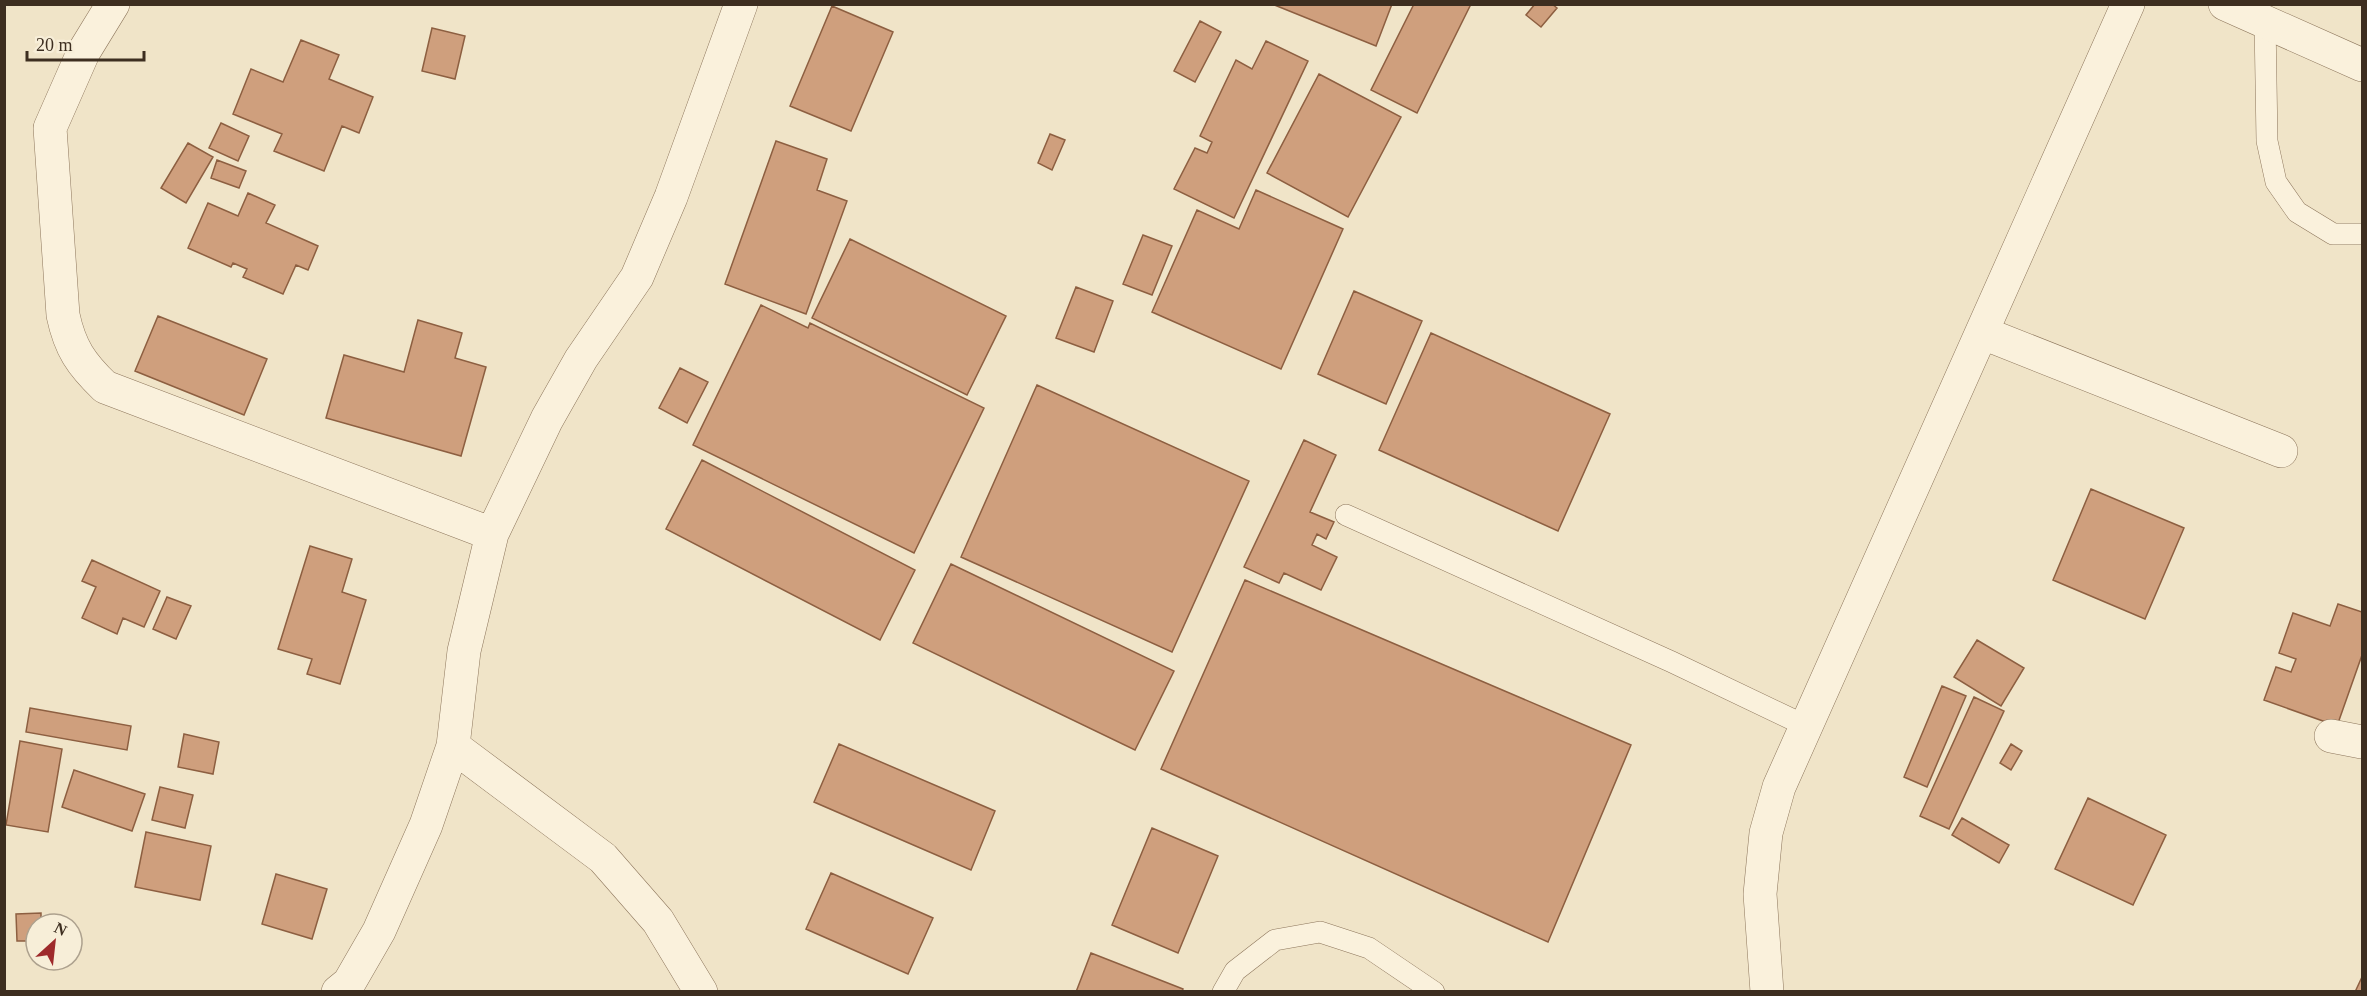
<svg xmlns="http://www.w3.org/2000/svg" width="2367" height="996" viewBox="0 0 2367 996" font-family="Georgia,serif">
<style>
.building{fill:#cf9f7d;stroke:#8d5f41;stroke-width:1.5}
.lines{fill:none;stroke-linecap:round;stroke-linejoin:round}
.lane-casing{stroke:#8d765c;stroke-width:22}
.street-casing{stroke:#8d765c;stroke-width:34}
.lane{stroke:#faf1dc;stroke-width:21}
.street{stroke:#faf1dc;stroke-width:33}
</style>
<rect width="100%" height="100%" fill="#f0e4c8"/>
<path class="building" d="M1272,4H1392L1376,46Z
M1414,4H1471L1417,113L1371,90Z
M1535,4H1552L1557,8L1541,27L1526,15Z
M832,6L893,32L851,131L790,106Z
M1200,21L1221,32L1195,82L1174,71Z
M432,28L465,36L455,79L422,71Z
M301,40L339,55L329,79L373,97L359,133L342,126L324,171L274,151L282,134L233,114L251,69L283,82Z
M1266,41L1308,61L1234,218L1174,189L1195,148L1207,153L1212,142L1200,136L1236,60L1252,69Z
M1319,74L1401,117L1348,217L1267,173Z
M221,123L249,136L238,161L209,148Z
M1050,134L1065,140L1052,170L1038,163Z
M776,141L827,159L817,190L847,201L806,314L725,284Z
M188,143L213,157L186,203L161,188Z
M217,160L246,171L239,188L211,178Z
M1256,190L1343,229L1281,369L1152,312L1197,210L1239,229Z
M248,193L275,205L266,223L318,246L308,270L296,265L283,294L243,277L247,269L233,263L231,267L188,248L208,203L238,216Z
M1143,235L1172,246L1152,295L1123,284Z
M850,239L1006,316L967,395L812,318Z
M1076,287L1113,301L1094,352L1056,338Z
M1354,291L1422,321L1386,404L1318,374Z
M761,305L808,328L810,323L984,408L914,553L693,445Z
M158,316L267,359L244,415L135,371Z
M418,320L462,333L455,358L486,367L461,456L326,418L344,355L404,372Z
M1431,333L1610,414L1558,531L1379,450Z
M680,368L708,382L687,423L659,408Z
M1037,385L1249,481L1172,652L961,557Z
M1304,440L1336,455L1310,512L1334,522L1326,539L1317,534L1312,545L1337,557L1321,590L1284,573L1279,583L1244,567Z
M702,460L915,570L880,640L666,529Z
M2091,489L2184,528L2145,619L2053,580Z
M310,546L352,559L342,592L366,600L340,684L307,674L312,659L278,649Z
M92,560L160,591L144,627L123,618L117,634L82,618L96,587L82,581Z
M951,564L1174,671L1135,750L913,643Z
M1245,580L1631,745L1548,942L1161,769Z
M167,597L191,606L176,639L153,629Z
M2338,604L2362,612V655L2337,726L2264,700L2276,667L2291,672L2296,659L2279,653L2293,613L2330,626Z
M1977,640L2024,668L2001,706L1954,677Z
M1942,686L1966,696L1927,787L1904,777Z
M1974,697L2004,711L1949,829L1920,816Z
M30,708L131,726L127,750L26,732Z
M184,734L219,742L213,774L178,767Z
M20,741L62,749L48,832L6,825Z
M839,744L995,811L971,870L814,802Z
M2011,744L2022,751L2011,770L2000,763Z
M74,770L145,794L132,831L62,807Z
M160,787L193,795L185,828L152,820Z
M2088,798L2166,835L2133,905L2055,869Z
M1962,818L2009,845L1999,863L1952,835Z
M1152,828L1218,856L1178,953L1112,925Z
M146,832L211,846L200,900L135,887Z
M831,873L933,918L908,974L806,929Z
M276,874L327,889L312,939L262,924Z
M41,913V924H36V941H17L16,914Z
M1091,953L1183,989L1182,992H1076Z
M2362,977V992H2355Z"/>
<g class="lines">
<g class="lane-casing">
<path id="lane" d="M2265,21L2267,141L2276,182L2297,212L2333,234H2362
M1346,515L1672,662L1806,726
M1223,992L1235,971L1275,940L1320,932L1369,948L1434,992"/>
</g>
<g class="street-casing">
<path id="street" d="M113,4L83,53L50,128L63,315C70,348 81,364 105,387L492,534
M2225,4L2362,65
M1983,333L2281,451
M2331,736L2362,742
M453,746L603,858L658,921L701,992
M338,992L349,983L379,931L426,825L453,746L464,651L492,534L547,419L581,359L637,277L671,197L741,4
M1767,992L1760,894L1766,833L1779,787L2128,4"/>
</g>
<use href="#lane" class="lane"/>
<use href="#street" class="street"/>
</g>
<rect width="2367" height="996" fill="none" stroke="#3d2e20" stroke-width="12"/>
<g transform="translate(54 942) rotate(27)"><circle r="28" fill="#f7eed8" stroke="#ada18e" stroke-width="1.5"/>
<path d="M0-4.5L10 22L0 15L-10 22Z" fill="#9e2a2b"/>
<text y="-9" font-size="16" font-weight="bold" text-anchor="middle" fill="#3d2e20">N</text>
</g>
<path d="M27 51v9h117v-9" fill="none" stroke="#3d2e20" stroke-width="3"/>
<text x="36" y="51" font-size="18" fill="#3d2e20" stroke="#f7eed8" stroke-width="4.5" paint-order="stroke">20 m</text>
</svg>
